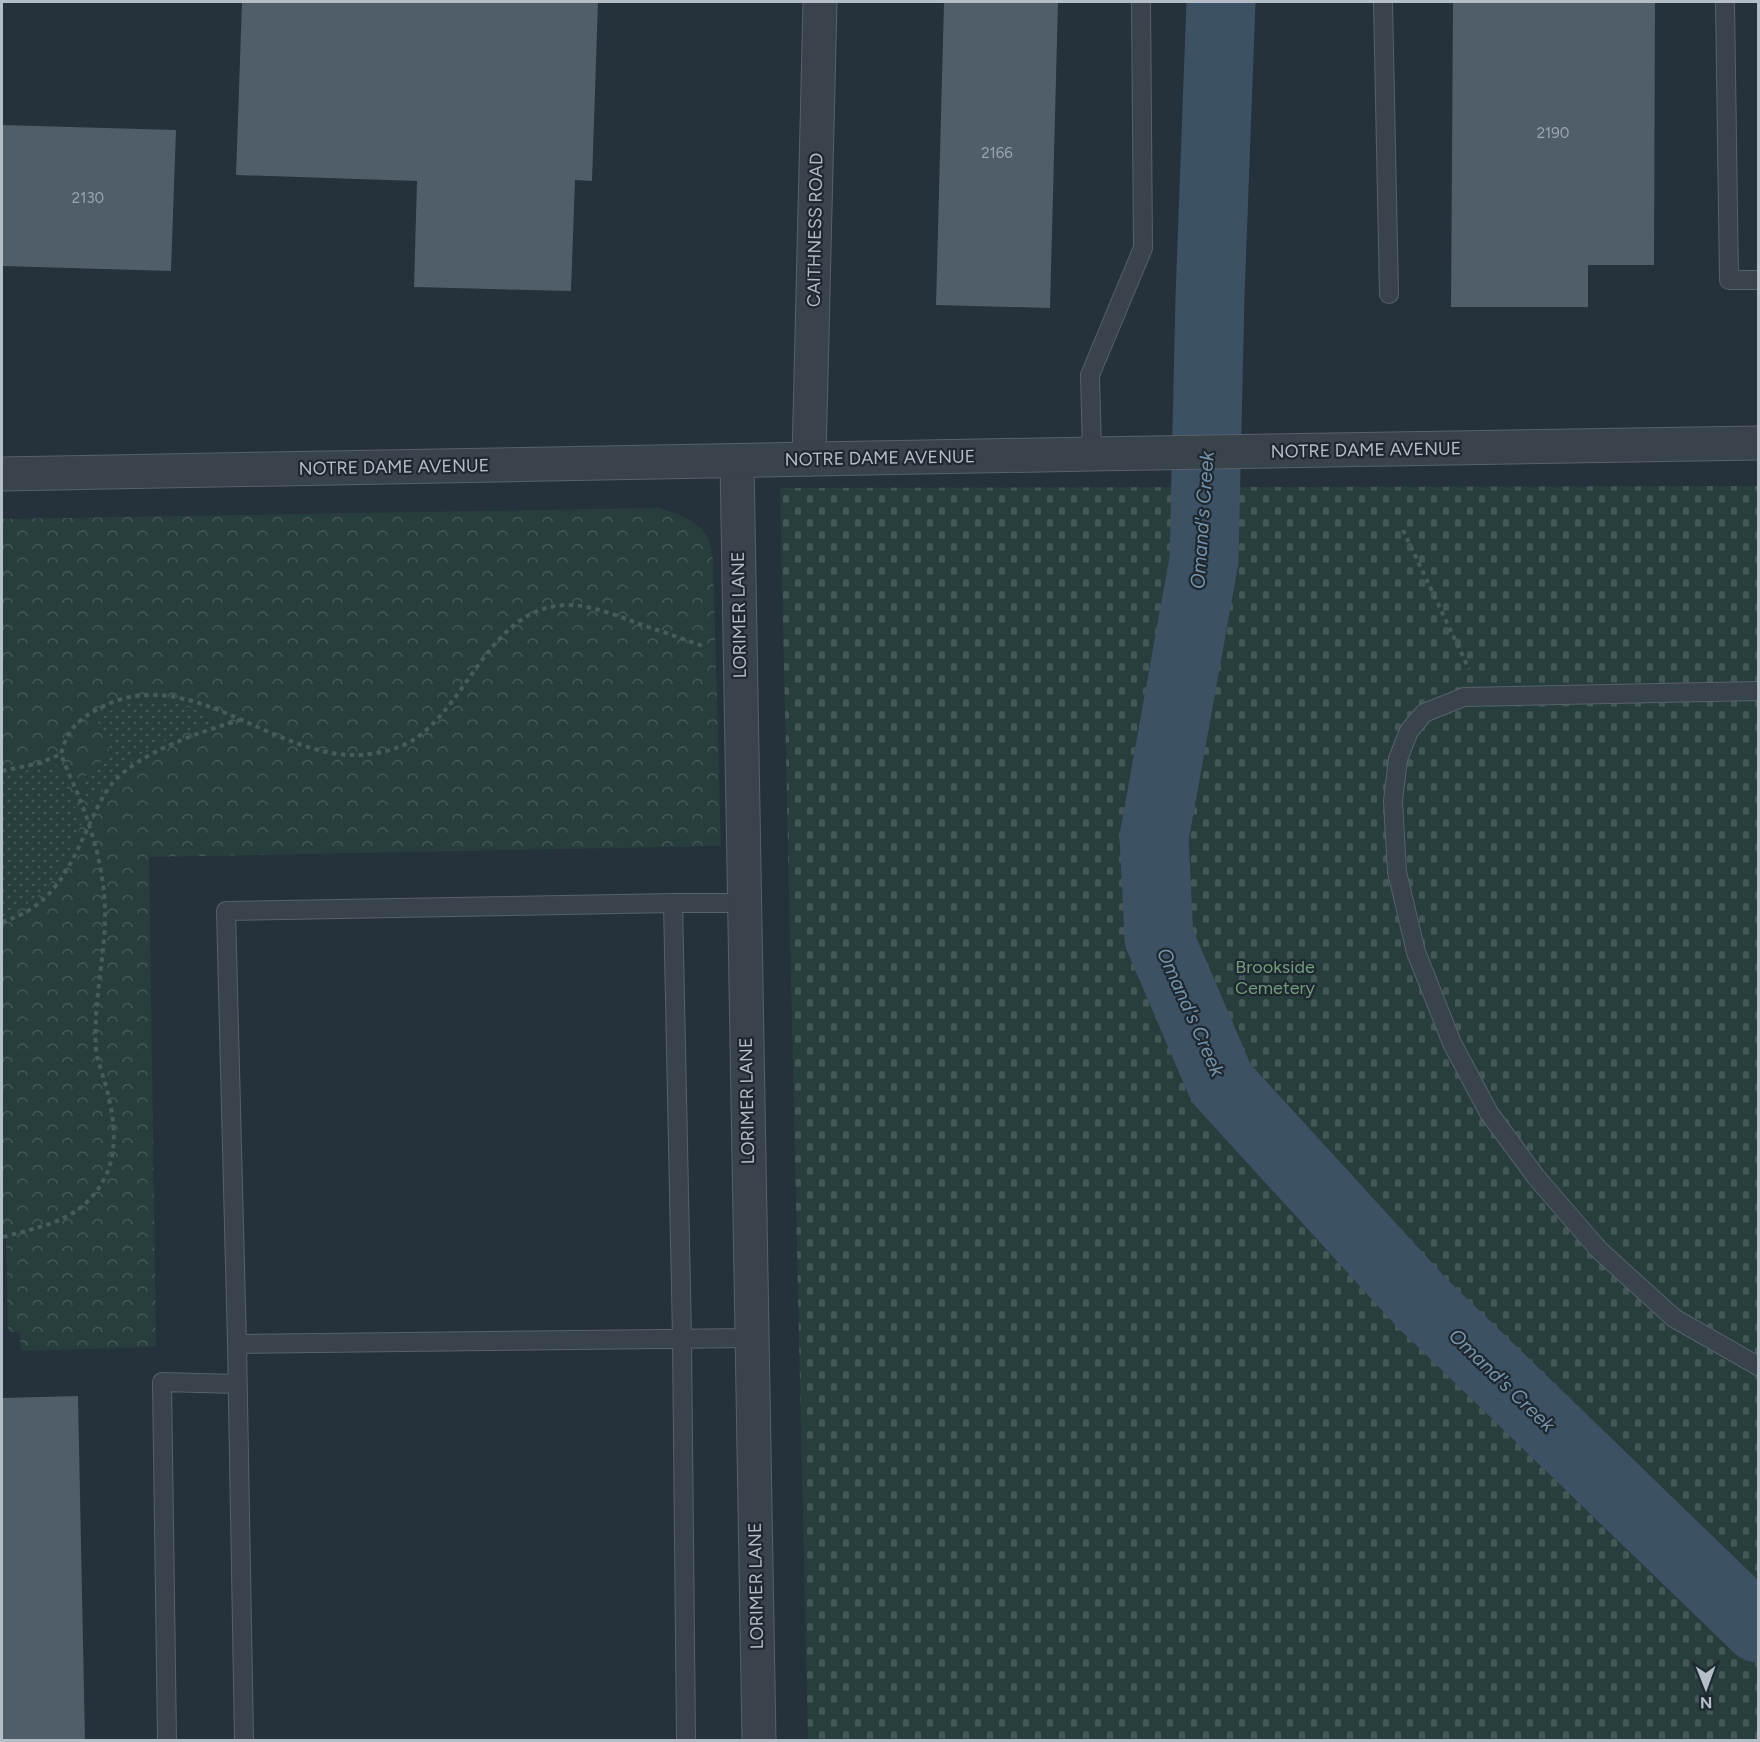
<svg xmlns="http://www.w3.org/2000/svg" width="1760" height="1742" viewBox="0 0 1760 1742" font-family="Figtree,sans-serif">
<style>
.forest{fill:url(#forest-crowns)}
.cemetery{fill:url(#cemetery-stones)}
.garden{fill:url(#garden-dots)}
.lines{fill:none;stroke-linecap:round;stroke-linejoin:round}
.river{stroke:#3c5163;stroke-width:69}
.building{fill:#505e69}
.service-casing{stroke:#57616a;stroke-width:20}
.minor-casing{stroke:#57616a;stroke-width:35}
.tertiary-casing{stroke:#57616a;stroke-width:35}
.path{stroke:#475b5b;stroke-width:4;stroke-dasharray:4.5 4.5;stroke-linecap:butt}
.service{stroke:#39434c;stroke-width:18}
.minor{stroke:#39434c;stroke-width:33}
.tertiary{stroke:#39434c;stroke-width:33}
.labels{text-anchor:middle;stroke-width:4.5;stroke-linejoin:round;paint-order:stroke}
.number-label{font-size:15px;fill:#9ba6b0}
.street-label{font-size:18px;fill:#b4bec7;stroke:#1e2831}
.park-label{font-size:18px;fill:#749b79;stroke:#1e2831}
.water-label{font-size:20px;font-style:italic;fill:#7792a8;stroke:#1e2831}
</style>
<defs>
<pattern id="forest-crowns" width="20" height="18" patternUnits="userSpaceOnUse" patternTransform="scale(1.5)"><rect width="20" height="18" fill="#283e3d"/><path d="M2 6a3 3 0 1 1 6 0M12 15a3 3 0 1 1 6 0" fill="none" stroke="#455858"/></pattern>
<pattern id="cemetery-stones" width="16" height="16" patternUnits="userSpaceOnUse" patternTransform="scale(1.5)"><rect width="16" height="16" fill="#283e3d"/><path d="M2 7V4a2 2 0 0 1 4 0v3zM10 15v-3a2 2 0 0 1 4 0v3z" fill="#455858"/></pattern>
<pattern id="garden-dots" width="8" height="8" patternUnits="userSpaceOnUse" patternTransform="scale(1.5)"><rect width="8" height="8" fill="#283e3d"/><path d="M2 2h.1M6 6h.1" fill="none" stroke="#455858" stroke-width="1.8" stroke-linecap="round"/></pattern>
</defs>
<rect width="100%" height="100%" fill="#25313b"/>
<path class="forest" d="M660,508C678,514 700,521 709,540C711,546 712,554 713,560L721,846L149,857L156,1347L21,1351L20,1333L8,1331L6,1232H2V519Z"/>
<path class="cemetery" d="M1758,486V1740H808L780,488Z"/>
<path class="garden" d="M150,700L171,702L205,712L209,715L210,723C154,744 125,755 89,806L79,782C104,757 123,755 95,718L132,701Z
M56,764L82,823C61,870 52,896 2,917V776Z"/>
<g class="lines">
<path class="river" d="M1221,2L1210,296L1204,560L1154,838L1159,938L1221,1083L1423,1304L1758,1628"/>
</g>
<path class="building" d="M242,2H598L592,181L575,180L571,291L414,287L417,181L236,175Z
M944,2H1058L1050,308L936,305Z
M1453,2H1655L1654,265H1588V307H1451Z
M2,125L176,130L171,271L2,266Z
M78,1396L85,1740H2V1398Z"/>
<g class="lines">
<g class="service-casing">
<path id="service" d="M1383,2L1389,294
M1725,2L1729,280H1758
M1092,454L1090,375L1143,248L1141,2
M1758,691L1464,697L1424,713L1409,731L1398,759L1393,801L1397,872L1416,952L1452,1043L1489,1113L1536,1177L1599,1250L1674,1318L1758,1366
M673,903H744
M237,1344L751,1338
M167,1740L162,1382L237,1384
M244,1740L237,1344L226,911L673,903L682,1338L686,1740"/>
</g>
<g class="minor-casing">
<path id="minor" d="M809,459L820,2
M737,461L759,1740"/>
</g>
<g class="tertiary-casing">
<path id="tertiary" d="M2,474L1092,454L1758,443"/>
</g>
<path class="path" d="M1403,530L1469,669
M2,771L40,763L61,754
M2,922C54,907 70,866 91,821C97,808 103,795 111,785C138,752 201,732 240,720
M3,1237C43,1226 81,1221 103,1181C120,1151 114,1115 105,1083C102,1072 97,1060 96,1048C93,1005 104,963 105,921C106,881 96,841 82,805C76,788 67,771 61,754C68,729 78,719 100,708C189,660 272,759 360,755C378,754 401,749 416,738C470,701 491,607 567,605C591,605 615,615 637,623C660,631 683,639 706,647"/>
<use href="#service" class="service"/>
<use href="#minor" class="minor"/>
<use href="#tertiary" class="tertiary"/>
</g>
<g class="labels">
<g class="number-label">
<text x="1553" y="138">2190</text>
<text x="997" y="158">2166</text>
<text x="88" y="203">2130</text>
</g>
<g class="street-label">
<text transform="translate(815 230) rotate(-89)" y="6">CAITHNESS ROAD</text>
<text transform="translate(1366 450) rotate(-1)" y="6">NOTRE DAME AVENUE</text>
<text transform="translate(880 458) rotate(-1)" y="6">NOTRE DAME AVENUE</text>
<text transform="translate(394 467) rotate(-1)" y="6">NOTRE DAME AVENUE</text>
<text transform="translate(739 615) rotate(-91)" y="6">LORIMER LANE</text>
<text transform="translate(747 1101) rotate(-91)" y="6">LORIMER LANE</text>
<text transform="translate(756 1586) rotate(-91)" y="6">LORIMER LANE</text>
</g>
<g class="park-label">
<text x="1275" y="973">Brookside<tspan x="1275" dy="21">Cemetery</tspan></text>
</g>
<g class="water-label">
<text transform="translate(1202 520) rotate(-86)" y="7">Omand's Creek</text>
<text transform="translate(1191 1012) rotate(66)" y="7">Omand's Creek</text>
<text transform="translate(1502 1380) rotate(44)" y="7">Omand's Creek</text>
</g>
</g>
<rect width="1760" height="1742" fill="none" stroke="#b4bec7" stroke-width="6"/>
<g transform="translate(1706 1688) rotate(179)" stroke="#1e2831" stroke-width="4.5" paint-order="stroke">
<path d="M0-4.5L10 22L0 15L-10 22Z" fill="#b4bec7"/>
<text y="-9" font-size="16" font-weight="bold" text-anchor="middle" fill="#b4bec7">N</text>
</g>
</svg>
